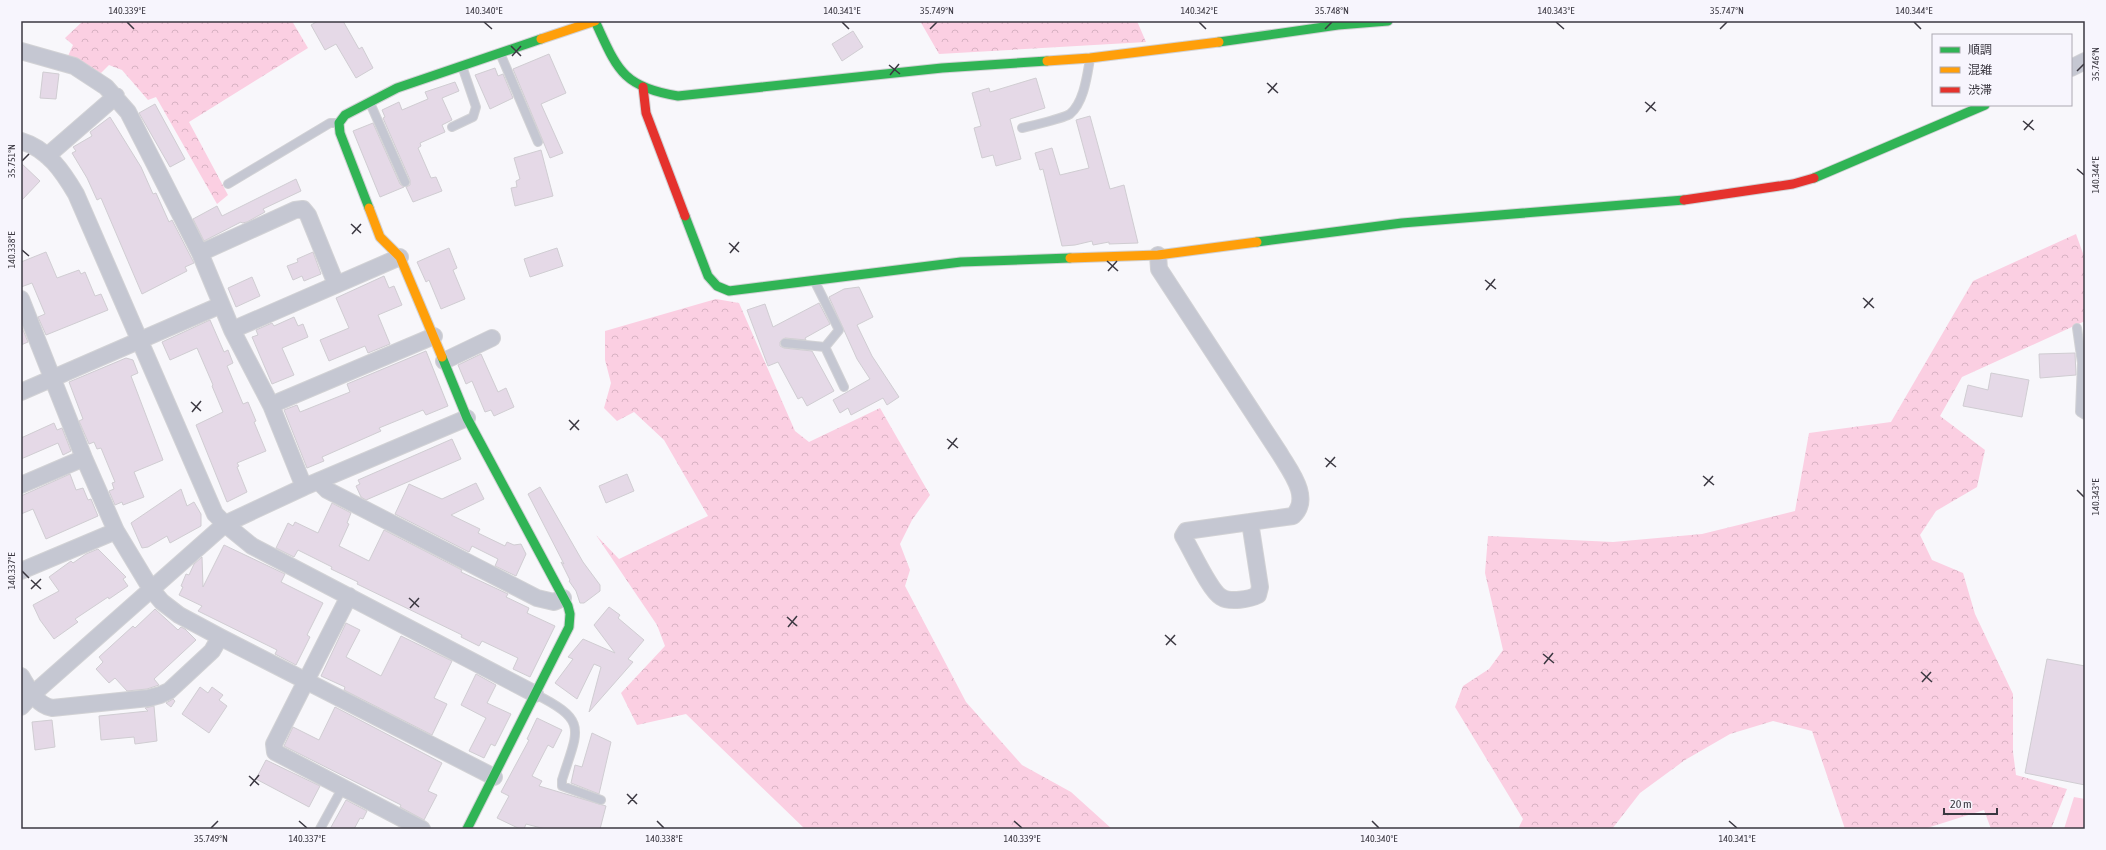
<svg xmlns="http://www.w3.org/2000/svg" width="2106" height="850" viewBox="0 0 2106 850" font-family="'Asap Condensed','Noto Sans JP',sans-serif">
<style>
.grass{fill:#fbcfe2}
.forest{fill:url(#forest-crowns)}
.building{fill:#e5d9e7;stroke:#d0cdd2}
.lines{fill:none;stroke-linecap:round;stroke-linejoin:round}
.lane-casing{stroke:#d2d2d5;stroke-width:10}
.street-casing{stroke:#d2d2d5;stroke-width:18}
.fast-casing{stroke:#d2d2d5;stroke-width:11}
.slow-casing{stroke:#d2d2d5;stroke-width:11}
.jam-casing{stroke:#d2d2d5;stroke-width:11}
.lane{stroke:#c5c7d2;stroke-width:8}
.street{stroke:#c5c7d2;stroke-width:16}
.fast{stroke:#30b455;stroke-width:9}
.slow{stroke:#ff9f0a;stroke-width:9}
.jam{stroke:#e5322d;stroke-width:9}
.ticks{fill:none;stroke:#3b3841;stroke-width:1.5}
.neatline{fill:none;stroke:#3b3841;stroke-width:1.5}
.ticks-label{font-size:10px;text-anchor:middle;fill:#3b3841}
</style>
<defs>
<pattern id="forest-crowns" width="20" height="18" patternUnits="userSpaceOnUse"><rect width="20" height="18" fill="#fbcfe2"/><path d="M2 6a3 3 0 1 1 6 0M12 15a3 3 0 1 1 6 0" fill="none" stroke="#d8b2c3"/></pattern>
</defs>
<rect width="100%" height="100%" fill="#f8f7fb"/>
<path class="grass" d="M2074,797L2085,799V829H2064Z"/>
<path class="forest" d="M83,21H292L308,48L189,122L228,195L217,204L156,97L148,100L122,70L109,65L101,73L68,56L73,45L65,38Z
M920,21H1137L1146,42L939,54Z
M2076,234L2085,259V321L1962,377L1940,416L1985,450L1977,487L1936,511L1920,535L1932,560L1963,573L1975,614L2013,694V752L2016,775L2067,789L2051,829H1991L1984,810L1924,829H1845L1812,731L1773,721L1730,734L1685,760L1640,793L1612,829H1518L1523,819L1455,707L1463,686L1489,669L1503,650L1485,573L1488,536L1613,542L1702,534L1795,511L1809,433L1891,422L1973,281Z
M716,299L739,303L795,431L809,442L880,408L930,495L912,520L900,544L910,570L905,586L966,702L1022,765L1071,792L1112,829H805L686,714L637,725L621,693L665,646L657,625L596,535L619,559L708,516L664,440L634,412L617,421L604,408L611,383L605,360V331Z"/>
<path class="building" d="M318,21H343L359,49L362,47L373,68L356,78L336,44L325,50L311,25Z
M853,31L863,47L842,61L832,44Z
M549,54L566,93L541,104L563,153L550,158L513,69Z
M495,68L498,76L503,74L513,98L490,109L475,75Z
M43,72L59,74L56,99L40,98Z
M1036,78L1045,108L1010,119L1021,159L996,166L993,155L982,158L974,128L981,126L972,93L989,88L990,92Z
M455,82L459,91L442,98L452,120L442,125L445,132L420,143L421,146L418,148L431,178L436,177L442,191L413,202L406,187L410,185V180L383,118L385,117L382,110L399,102L402,110L428,99L425,92Z
M155,104L185,159L170,167L139,113Z
M1090,116L1110,189L1124,185L1138,243L1109,244V242L1093,245L1092,241L1075,245L1062,246L1043,169L1040,170L1035,153L1052,148L1060,175L1089,168L1076,120Z
M110,117L141,167L153,194L156,193L169,222L172,220L194,263L185,267L187,271L142,294L101,198L97,200L87,178L72,153L76,151L73,147L92,136L90,132Z
M373,123L400,184L404,187L380,197L353,131Z
M541,150L553,196L515,206L511,188L517,187L516,181L520,179L514,158Z
M21,163L40,181L21,201Z
M296,179L301,191L263,209L265,212L247,222L242,223L241,222L204,241L193,219L217,206L222,216Z
M449,248L457,268L453,270L465,299L441,309L429,280L426,282L417,262Z
M557,248L563,266L530,277L524,259Z
M46,252L57,278L79,270L81,274L85,272L95,296L101,294L108,310L46,335L38,317L45,314L32,283L21,287V262Z
M313,252L321,274L304,281L302,276L293,280L287,266L298,262L297,259Z
M384,276L389,288L394,286L402,305L378,315L390,344L368,353L365,346L329,361L320,340L349,328L336,298Z
M252,277L260,296L236,307L228,288Z
M859,287L873,317L857,325L872,356L899,397L887,405L883,398L851,415L848,408L840,413L833,400L870,379L857,359L829,297L844,289Z
M819,303L830,324L805,338L806,340L785,338L780,342V346L784,348L812,351L834,391L807,406L802,397L798,399L778,362L768,366L747,310L765,304L773,327Z
M294,317L298,326L303,324L308,337L282,348L294,375L272,384L252,337L258,335L256,330L272,323L274,326Z
M210,320L224,352L228,350L233,363L227,366L243,404L248,402L256,421L254,422L266,451L237,463L239,466L237,467L247,492L227,502L196,425L223,412L212,386L213,385L197,348L170,360L162,342Z
M21,325L28,342L21,345Z
M426,351L448,406L426,415L423,410L379,428L381,431L322,457L324,461L307,468L284,410L297,405L300,412L350,392L347,384Z
M2075,353L2076,375L2040,378L2039,354Z
M481,354L498,392L506,388L514,407L494,416L491,410L485,412L472,381L466,384L458,365Z
M126,358L133,360L138,373L131,376L163,460L134,472L144,497L123,505L122,502L115,505L109,491L114,489L112,483L115,482L101,448L97,449L94,442L89,444L79,421L83,419L69,382Z
M1991,373L2029,380L2022,417L1963,406L1968,385L1988,390Z
M54,423L57,430L62,428L71,451L63,455L58,443L21,459V438Z
M452,439L461,459L366,500L361,497L356,486L360,484L358,480Z
M70,474L76,490L83,488L88,500L91,499L98,516L46,539L33,509L21,514V496Z
M627,474L634,491L606,503L599,486Z
M476,483L484,499L451,515L480,529L478,533L505,546L507,542L514,545L521,544L526,554L516,576L495,566L498,559L472,546L469,552L395,514L409,484L442,499Z
M540,487L583,562L600,585V591L584,603H580L576,591L569,581L570,580L561,562L564,564L528,494Z
M181,489L187,506L194,502L201,514V526L170,543L167,536L148,547L142,548L131,523Z
M332,503L351,513L347,523L349,524L339,546L369,561L384,530L462,570L461,572L508,594L506,597L529,608L527,613L555,626L530,677L513,669L518,658L482,641L479,646L461,637L462,635L357,584L358,582L331,569L332,567L298,550L294,557L276,548L288,523L293,526L295,522L318,533Z
M224,545L285,574L281,582L323,603L307,635L310,637L296,665L275,654L277,650L198,611L202,606L179,595L183,587L181,586L186,574L189,575L194,564L202,557L203,587Z
M98,549L126,577L123,579L128,586L109,599L108,597L75,619L78,622L54,639L40,620L33,605L59,591L49,577L71,561L73,563L86,554Z
M609,607L620,615L618,618L644,640L628,659L633,662L589,712L601,667L594,664L577,699L555,683L573,659L568,657L583,639L615,653L594,625Z
M155,609L178,630L181,627L185,629L196,640L154,679L159,685L147,689L127,691L115,678L109,683L96,669L103,662L99,657L133,626L135,628Z
M346,623L360,630L346,657L381,676L401,636L452,661L434,698L447,704L432,735L344,690L345,687L321,676Z
M2047,659L2085,666V785L2025,773Z
M476,674L496,685L487,703L511,714L495,746L491,744L484,758L469,751L486,718L461,705Z
M200,687L208,693L212,687L223,695L219,700L227,706L209,733L182,714Z
M173,699L175,701L171,707L166,703Z
M154,706L157,741L135,744L134,737L101,740L99,716L148,711L145,708Z
M335,707L442,763L428,791L437,795L424,820L400,807L401,805L284,746L293,727L319,740Z
M537,718L562,730L553,748L548,745L532,776L542,781L539,786L606,806L600,829H545L526,824L524,829H520L497,818L509,796L501,792L529,740L527,739Z
M52,720L55,747L35,750L32,722Z
M592,733L611,742L599,794L571,783L575,765L582,767Z
M266,760L320,786L309,807L256,779Z
M346,800L367,811L363,819L360,818L354,829H330Z"/>
<g class="lines">
<g class="lane-casing">
<path id="lane" d="M500,53L538,142
M370,103L405,182
M452,127L473,117L476,107L462,66
M1022,128C1031,126 1064,118 1070,114C1084,102 1087,76 1090,59
M228,184L330,123H339
M815,282L839,330L825,347
M2077,328L2082,363L2080,412L2085,415
M785,343L825,347
M825,347L844,387
M535,694C589,721 578,729 562,780V786L601,800
M320,829L343,787"/>
</g>
<g class="street-casing">
<path id="street" d="M21,51L74,66L106,87L128,112L200,253L232,330L271,405L304,487
M2071,68L2085,61
M21,141C48,149 63,172 76,194L215,514L225,524L252,546L535,694
M47,156L116,96
M200,253L295,210L303,209L308,215L336,284
M1158,255L1159,269L1280,454C1290,471 1312,498 1293,516L1186,531L1183,536C1191,549 1210,591 1221,597C1230,603 1250,599 1258,595L1260,587L1250,522
M21,299L84,458L116,531L151,589L162,602L179,615L220,637L494,777
M232,330L400,257
M444,361L492,338
M21,392L221,305
M271,405L434,336
M318,481L327,490L537,598L554,602L563,598
M21,485L84,458
M21,571L116,531
M349,596L274,744L275,752L422,829
M21,676C29,689 37,705 52,708L149,698L160,695L169,691L212,651L220,637
M21,707L33,694L225,524L304,487L467,418"/>
</g>
<g class="fast-casing">
<path id="fast" d="M595,21C617,68 621,87 678,96L942,68L1047,61
M1219,42L1338,25L1388,21
M1814,178L1985,105
M369,208L340,133L339,123L345,115L397,88L541,39
M685,216L708,276L717,286L729,291L961,262L1070,258
M1257,242L1402,223L1684,200
M442,357L467,418L568,606L570,614L569,627L467,829"/>
</g>
<g class="slow-casing">
<path id="slow" d="M541,39L595,21
M1047,61L1090,58L1219,42
M369,208L380,237L400,257L442,357
M1070,258L1158,255L1257,242"/>
</g>
<g class="jam-casing">
<path id="jam" d="M643,87L646,113L685,216
M1684,200L1793,184L1814,178"/>
</g>
<use href="#lane" class="lane"/>
<use href="#street" class="street"/>
<use href="#fast" class="fast"/>
<use href="#slow" class="slow"/>
<use href="#jam" class="jam"/>
</g>
<path class="ticks" d="M127,22L134,29M484,22L492,29M842,22L849,29M1199,22L1206,29M1556,22L1564,29M1914,22L1921,29M930,29L937,22M1325,29L1332,22M1720,29L1727,22M511,46L521,56M512,56L521,46M889,65L900,74M2077,71L2084,64M890,75L899,64M1267,83L1278,93M1268,93L1277,83M1645,102L1656,111M1646,112L1655,102M2023,121L2034,130M2024,130L2033,120M22,161L29,154M2077,169L2084,175M351,224L361,233M352,234L361,224M729,243L739,252M22,250L29,256M730,253L739,242M1107,261L1118,271M1108,271L1117,261M1485,280L1496,289M1486,290L1495,279M1863,298L1874,308M1864,308L1873,298M191,402L201,411M192,412L201,401M569,420L579,430M570,430L579,420M947,439L958,448M948,449L957,438M1325,458L1336,467M1326,467L1335,457M1703,476L1714,485M1704,486L1713,476M2077,490L2084,497M22,571L29,578M31,580L41,589M31,589L41,579M409,598L419,607M410,608L419,598M787,617L797,626M788,627L797,616M1165,635L1176,645M1166,645L1175,635M1543,654L1554,663M1544,664L1553,653M1921,672L1932,682M1922,682L1931,672M249,776L259,785M250,786L259,775M627,794L637,804M628,804L637,794M299,821L307,828M657,821L664,828M1014,821L1022,828M1372,821L1379,828M1729,821L1737,828M211,828L218,821"/>
<rect width="2106" height="850" fill="none" stroke="#f7f5fd" stroke-width="44"/>
<rect x="1932" y="34" width="140" height="72" fill="#f7f5fd" stroke="#aca9b2"/>
<rect x="1940" y="47" width="20" height="6" fill="#30b455" stroke="#aca9b2"/>
<text x="1968" y="54" font-size="12" fill="#3b3841">順調</text>
<rect x="1940" y="67" width="20" height="6" fill="#ff9f0a" stroke="#aca9b2"/>
<text x="1968" y="74" font-size="12" fill="#3b3841">混雑</text>
<rect x="1940" y="87" width="20" height="6" fill="#e5322d" stroke="#aca9b2"/>
<text x="1968" y="94" font-size="12" fill="#3b3841">渋滞</text>
<path d="M1944 808v6h53v-6" fill="none" stroke="#3b3841" stroke-width="2"/>
<text x="1950" y="808" font-size="12" fill="#3b3841" stroke="#f7f5fd" stroke-width="3" paint-order="stroke">20 m</text>
<rect x="22" y="22" width="2062" height="806" class="neatline"/>
<g class="ticks-label">
<text x="127" y="14">140.339°E</text>
<text x="484" y="14">140.340°E</text>
<text x="842" y="14">140.341°E</text>
<text x="937" y="14">35.749°N</text>
<text x="1199" y="14">140.342°E</text>
<text x="1332" y="14">35.748°N</text>
<text x="1556" y="14">140.343°E</text>
<text x="1727" y="14">35.747°N</text>
<text x="1914" y="14">140.344°E</text>
<text transform="translate(2095 64) rotate(-90)" y="4">35.746°N</text>
<text transform="translate(11 161) rotate(-90)" y="4">35.751°N</text>
<text transform="translate(2095 175) rotate(-90)" y="4">140.344°E</text>
<text transform="translate(11 250) rotate(-90)" y="4">140.338°E</text>
<text transform="translate(2095 497) rotate(-90)" y="4">140.343°E</text>
<text transform="translate(11 571) rotate(-90)" y="4">140.337°E</text>
<text x="211" y="842">35.749°N</text>
<text x="307" y="842">140.337°E</text>
<text x="664" y="842">140.338°E</text>
<text x="1022" y="842">140.339°E</text>
<text x="1379" y="842">140.340°E</text>
<text x="1737" y="842">140.341°E</text>
</g>
</svg>
